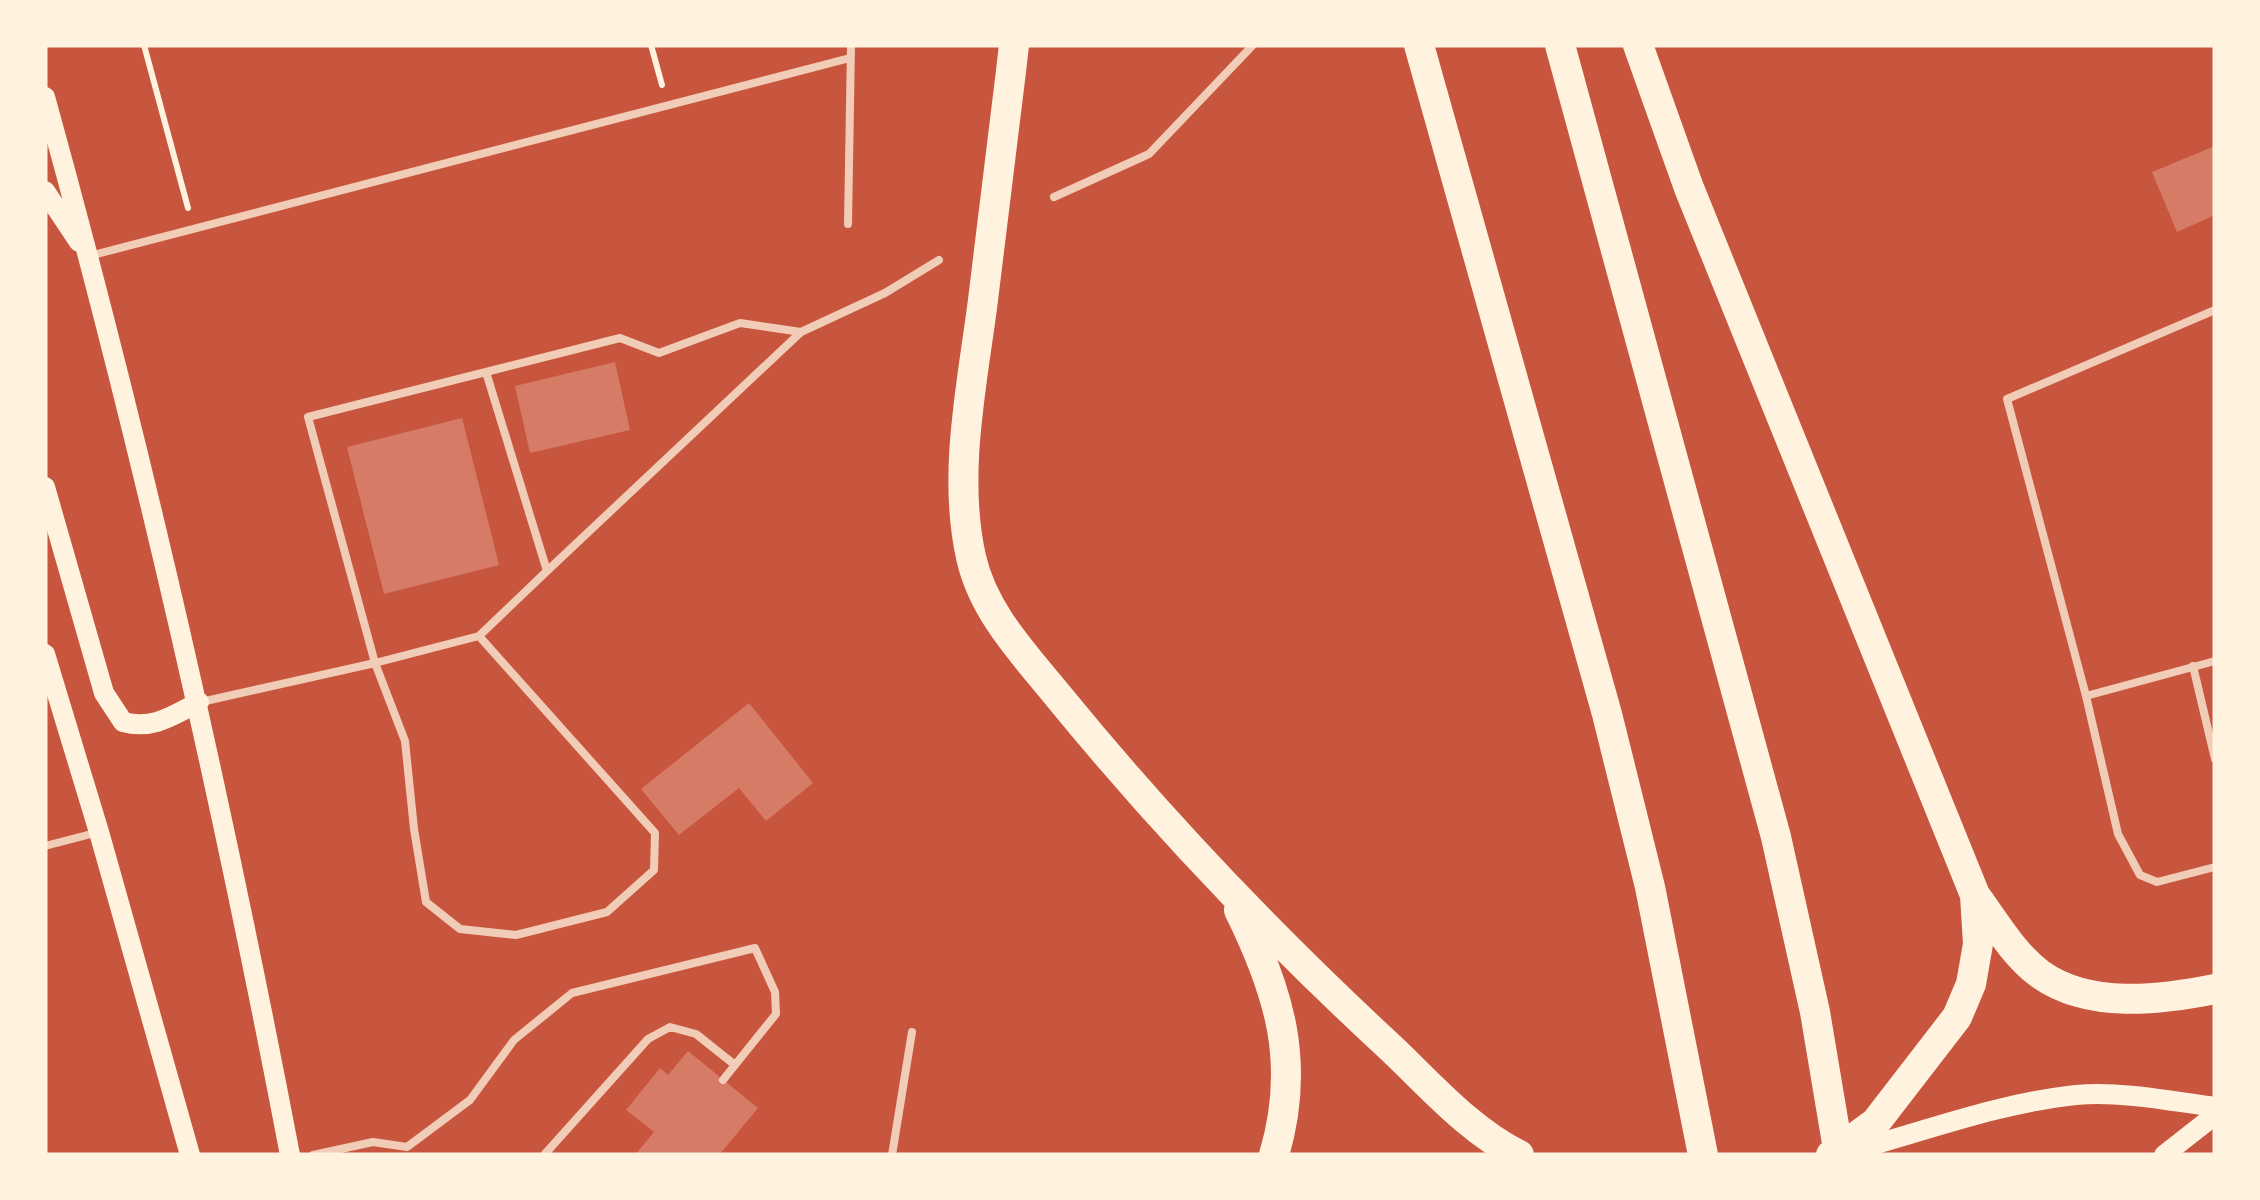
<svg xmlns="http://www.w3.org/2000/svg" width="2260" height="1200" viewBox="0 0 2260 1200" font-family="Figtree,sans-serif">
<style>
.building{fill:#d67c66}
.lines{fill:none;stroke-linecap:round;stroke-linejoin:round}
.path{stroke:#fff3e0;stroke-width:6}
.service{stroke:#f1ccb7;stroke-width:8}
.secondary{stroke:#fff3e0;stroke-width:20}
.motorway{stroke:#fff3e0;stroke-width:30}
</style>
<rect width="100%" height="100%" fill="#c8553d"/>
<path class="building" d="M2215,146V215L2177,232L2152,172Z
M615,362L630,430L530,453L515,386Z
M462,418L499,565L384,594L347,447Z
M749,703L813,783L766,821L739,788L679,835L641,789Z
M688,1051L758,1108L719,1155H635L654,1132L626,1110L660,1068L668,1075Z"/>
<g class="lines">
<path class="path" d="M144,45L188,208
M651,45L662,85"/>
<path class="service" d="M1054,197L1149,154L1253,45
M848,224L851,45
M89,256L850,58
M2215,310L2007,399L2086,696L2118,834L2140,875L2157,882L2215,867
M547,571L801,332
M479,636L655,833L654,870L607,912L516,935L460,929L426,902L414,829L405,741L375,663L308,417L486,372
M2193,666L2215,759
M2086,696L2215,661
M201,702L375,663L479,636L547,571L486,372L620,338L659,353L740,323L801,332L885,293L939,260
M45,846L99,832
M313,1155L373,1142L407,1147L470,1100L514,1040L572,993L755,948L775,992L776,1014L723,1080
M544,1155L648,1039L670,1027L696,1034L735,1065
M892,1155L912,1032"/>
<path class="secondary" d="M45,97C142,447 222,799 290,1155
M45,191L79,242
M45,487L104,693L123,722C153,730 172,716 199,702
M45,654L99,832L190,1155
M1844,1153C1920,1133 1998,1103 2076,1095C2122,1091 2170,1101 2215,1107
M2164,1155L2215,1115"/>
<path class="motorway" d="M1014,45C1004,133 993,221 982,308C971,390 953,476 971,557C983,612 1024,654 1059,697C1161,822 1273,939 1392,1049C1431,1086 1470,1131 1519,1155
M1419,45L1607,714L1650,887L1703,1155
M1560,45L1776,837L1815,1012L1839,1155
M1638,45L1689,188L1975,895C1995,922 2013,954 2040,974C2089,1009 2160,1000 2215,989
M1239,910C1280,993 1301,1064 1274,1155
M1831,1155L1876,1122L1957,1017L1971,984L1978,944L1975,895"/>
</g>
<rect width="2260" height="1200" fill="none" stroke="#fff3e0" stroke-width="95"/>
</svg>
